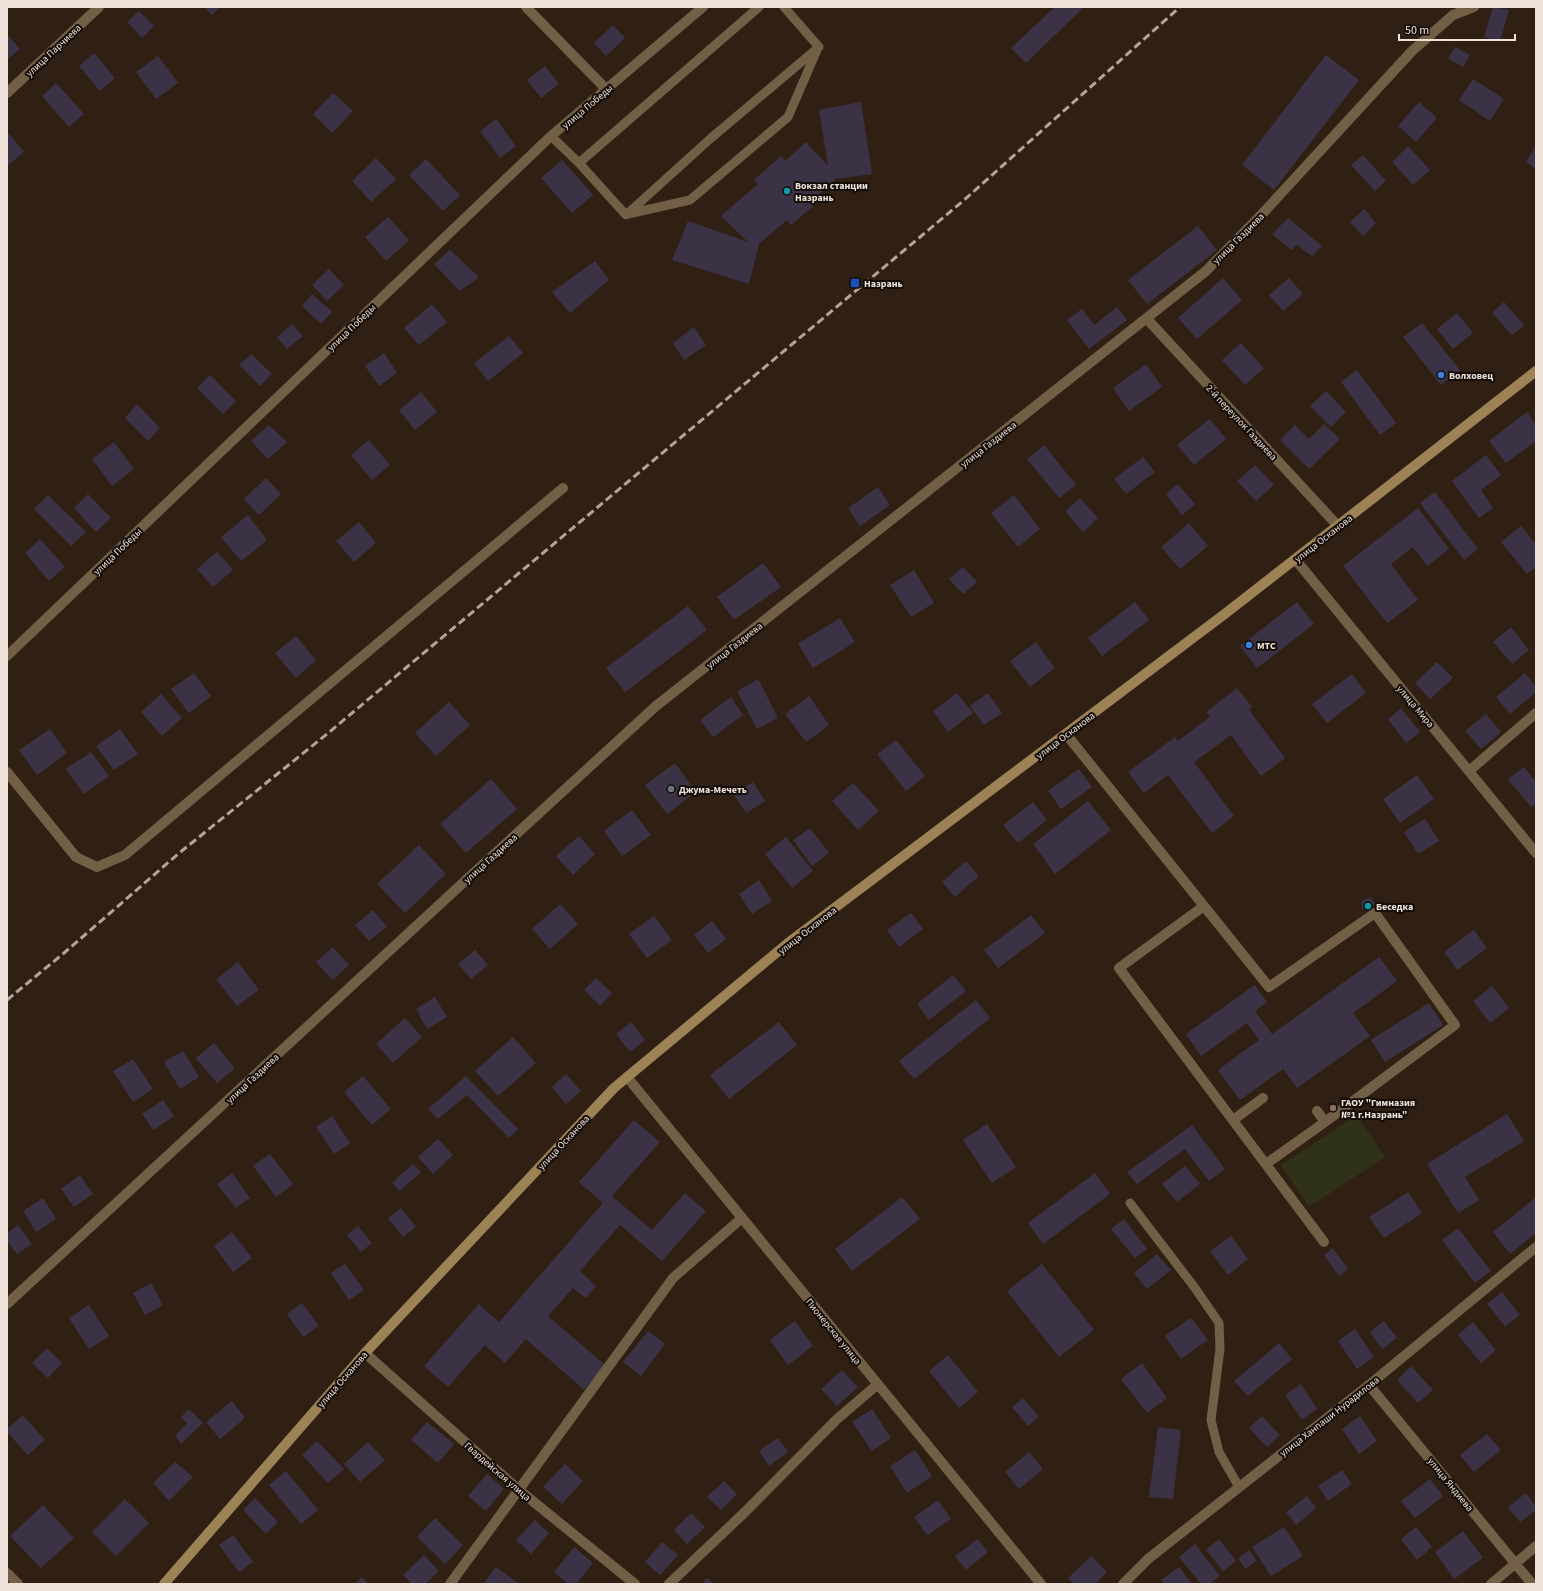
<svg xmlns="http://www.w3.org/2000/svg" width="1543" height="1591" viewBox="0 0 1543 1591" font-family="'Source Sans 3',sans-serif">
<style>
.green{fill:#2f3119}
.building{fill:#3b3345}
.lines{fill:none;stroke-linecap:round;stroke-linejoin:round}
.service{stroke:#716045;stroke-width:9}
.minor{stroke:#716045;stroke-width:10}
.tertiary{stroke:#716045;stroke-width:10}
.secondary{stroke:#9d8256;stroke-width:10}
.rail{stroke:#b1a49b;stroke-width:3;stroke-dasharray:8 4;stroke-linecap:butt}
.culture-dot{fill:#0f9aa8;stroke:#130c07;stroke-width:1.5}
.transit-dot{fill:#1a4fb4;stroke:#130c07;stroke-width:1.5}
.shop-dot{fill:#3f7fe0;stroke:#130c07;stroke-width:1.5}
.worship-dot{fill:#6b7280;stroke:#130c07;stroke-width:1.5}
.education-dot{fill:#8d6e63;stroke:#130c07;stroke-width:1.5}
.labels{text-anchor:middle;stroke-width:4;stroke-linejoin:round;paint-order:stroke}
.street-label{font-size:10px;fill:#eee2db;stroke:#130c07}
.poi-label{font-size:10px;font-weight:bold;fill:#eee2db;stroke:#130c07;text-anchor:start}
</style>
<rect width="100%" height="100%" fill="#302014"/>
<path class="green" d="M1357,1115L1385,1157L1309,1207L1281,1165Z"/>
<path class="building" d="M205,7H220L212,15Z
M1055,7H1080L1082,9L1026,63L1011,48Z
M1493,7L1509,10L1500,41L1484,37Z
M139,11L154,26L142,38L127,22Z
M613,25L625,38L606,56L594,43Z
M7,34L20,49L7,60Z
M1455,47L1470,55L1463,67L1448,59Z
M94,53L115,78L100,91L79,66Z
M1326,55L1359,80L1274,190L1242,165Z
M158,56L178,83L156,99L136,72Z
M545,66L559,84L541,98L527,80Z
M1473,79L1504,99L1490,121L1459,100Z
M56,83L84,114L69,127L42,96Z
M333,93L353,111L332,133L313,114Z
M861,102L872,174L836,179L816,197L819,201L791,225L787,220L759,244L749,284L672,260L688,221L748,242L721,216L758,184L754,180L781,156L785,161L806,142L828,166L819,110Z
M1419,102L1437,118L1416,142L1398,126Z
M496,119L516,146L500,158L480,131Z
M7,131L24,152L7,166Z
M1408,146L1430,170L1413,185L1392,162Z
M1536,146V169L1526,162Z
M1363,155L1386,181L1375,191L1351,165Z
M376,158L396,179L371,202L352,181Z
M426,159L460,195L443,211L409,175Z
M562,160L593,195L572,213L541,178Z
M1364,209L1376,223L1363,236L1350,222Z
M388,217L409,240L386,261L365,237Z
M1288,218L1322,246L1312,256L1297,245L1291,250L1272,234Z
M1198,226L1217,250L1147,304L1128,280Z
M450,250L479,277L460,291L434,264Z
M595,261L609,280L570,313L552,292Z
M329,269L344,285L327,301L312,285Z
M1223,278L1242,300L1197,339L1178,318Z
M1289,278L1303,294L1283,311L1269,295Z
M312,294L332,312L321,324L302,306Z
M1504,302L1524,325L1512,335L1492,313Z
M432,304L447,322L419,345L404,328Z
M1117,307L1127,320L1089,349L1067,320L1082,309L1094,325Z
M1457,313L1473,333L1453,349L1437,329Z
M1422,323L1460,370L1441,385L1403,337Z
M292,324L303,336L287,349L277,337Z
M694,327L706,345L684,360L673,343Z
M509,336L523,353L488,381L474,363Z
M1241,343L1264,368L1245,385L1222,360Z
M384,353L397,373L379,386L365,366Z
M251,354L272,374L260,386L239,365Z
M1146,364L1162,387L1129,411L1113,388Z
M1357,370L1396,423L1380,435L1341,382Z
M210,375L236,401L223,414L197,388Z
M1326,391L1346,412L1331,427L1310,406Z
M421,392L437,412L415,430L399,410Z
M137,404L160,428L148,441L125,418Z
M1527,412L1536,425V441L1506,463L1489,441Z
M1210,419L1226,439L1194,465L1177,445Z
M1324,424L1340,439L1309,469L1280,440L1295,425L1309,439Z
M269,425L287,442L268,459L251,441Z
M369,440L390,465L372,480L351,455Z
M114,442L134,469L112,486L92,459Z
M1044,445L1076,485L1059,498L1027,459Z
M1486,455L1501,475L1481,490L1493,508L1479,518L1452,481Z
M1143,457L1155,472L1126,494L1114,479Z
M1255,465L1274,485L1256,501L1237,481Z
M266,478L281,494L259,515L244,499Z
M1178,484L1195,504L1182,515L1166,494Z
M878,487L890,505L860,526L848,508Z
M1435,492L1478,549L1464,560L1420,503Z
M88,494L111,518L96,532L74,508Z
M48,495L86,532L71,546L34,509Z
M1014,495L1040,529L1018,547L991,513Z
M1080,498L1098,518L1083,532L1065,511Z
M1418,508L1449,549L1427,566L1413,547L1391,564L1418,600L1387,623L1343,566Z
M248,515L267,540L241,561L221,537Z
M359,522L376,543L354,562L336,541Z
M1189,523L1208,546L1180,569L1161,547Z
M1521,526L1536,544V567L1527,574L1501,542Z
M40,539L65,567L49,581L25,553Z
M217,552L233,570L213,587L197,569Z
M763,563L781,587L734,620L717,597Z
M963,567L977,582L963,594L949,579Z
M914,570L934,603L911,617L890,585Z
M1135,602L1149,620L1102,656L1088,638Z
M1297,602L1314,624L1257,668L1240,646Z
M688,606L707,630L625,692L606,668Z
M840,618L855,642L813,668L798,644Z
M1511,627L1529,650L1512,664L1493,642Z
M296,636L316,660L296,678L275,653Z
M1036,642L1055,668L1030,687L1010,661Z
M1437,662L1453,678L1430,699L1415,683Z
M194,673L211,696L189,713L171,689Z
M1525,673L1536,687V692L1510,714L1496,697Z
M1352,674L1366,693L1327,723L1312,704Z
M758,679L778,718L757,729L737,691Z
M1237,688L1252,707L1249,710L1285,758L1261,776L1231,735L1194,762L1234,816L1212,833L1168,775L1144,793L1128,772L1175,737L1178,741L1210,717L1206,712Z
M957,693L973,713L948,732L933,711Z
M988,693L1002,713L984,725L970,706Z
M161,694L182,718L162,736L141,712Z
M809,696L829,725L806,742L785,714Z
M731,697L743,715L713,737L700,720Z
M449,702L470,725L436,756L415,733Z
M1401,708L1420,732L1406,743L1388,719Z
M1486,714L1501,732L1481,749L1465,731Z
M50,729L67,753L37,775L19,750Z
M120,729L138,754L114,770L96,746Z
M896,740L925,776L906,791L877,754Z
M91,752L109,776L84,794L66,769Z
M675,763L696,792L667,814L645,785Z
M1524,767L1536,782V803L1531,807L1508,779Z
M1079,769L1092,787L1061,809L1048,791Z
M1417,775L1434,799L1400,823L1383,799Z
M491,779L517,809L466,853L440,824Z
M753,782L765,801L746,813L734,794Z
M853,783L879,811L858,830L832,801Z
M1088,801L1111,830L1055,874L1033,844Z
M1033,802L1047,820L1018,843L1003,825Z
M632,810L651,835L622,856L604,831Z
M1425,819L1439,841L1418,854L1404,832Z
M810,828L829,853L812,866L793,840Z
M579,836L595,854L573,875L556,856Z
M786,837L813,871L792,888L765,854Z
M419,845L446,874L405,913L377,884Z
M966,861L979,876L955,897L942,882Z
M759,880L772,901L752,914L739,894Z
M1370,897L1375,903L1370,911L1362,909L1361,901Z
M560,904L578,924L550,949L532,929Z
M373,910L387,927L369,941L355,925Z
M911,913L923,929L899,947L887,930Z
M1031,915L1045,933L998,968L984,950Z
M654,916L672,940L647,958L629,934Z
M712,921L726,939L708,953L694,935Z
M1474,930L1487,948L1457,970L1444,952Z
M333,947L349,965L333,980L316,962Z
M475,950L488,965L471,979L458,964Z
M1379,957L1397,981L1353,1013L1370,1036L1297,1088L1283,1069L1240,1100L1218,1070L1259,1040L1247,1023L1201,1056L1186,1034L1255,985L1267,1002L1255,1011L1272,1034Z
M238,962L259,990L237,1006L216,979Z
M953,975L966,991L929,1020L917,1004Z
M596,978L612,993L600,1006L584,990Z
M1492,986L1509,1008L1490,1023L1473,1001Z
M435,997L447,1017L427,1029L416,1009Z
M976,1000L990,1018L914,1079L899,1061Z
M1429,1003L1443,1025L1385,1062L1371,1040Z
M405,1018L422,1037L393,1063L376,1044Z
M631,1022L645,1040L630,1052L616,1034Z
M779,1022L797,1045L729,1099L710,1075Z
M513,1037L536,1063L498,1096L475,1071Z
M214,1043L235,1068L217,1083L196,1058Z
M183,1051L199,1077L180,1089L164,1062Z
M133,1059L153,1089L133,1102L113,1071Z
M566,1074L581,1091L566,1104L552,1087Z
M363,1076L391,1109L372,1125L344,1092Z
M466,1076L518,1129L509,1138L467,1095L438,1119L428,1109Z
M163,1100L174,1116L153,1130L142,1114Z
M1507,1114L1524,1141L1465,1177L1479,1200L1458,1213L1427,1164Z
M332,1116L350,1143L334,1154L316,1127Z
M634,1120L660,1142L612,1196L652,1230L685,1193L706,1211L662,1261L620,1225L580,1271L596,1286L586,1298L573,1288L548,1316L605,1365L584,1390L526,1339L505,1363L485,1345L448,1387L424,1366L479,1304L499,1322L603,1203L579,1182Z
M987,1124L1016,1167L992,1183L963,1140Z
M1192,1125L1225,1169L1209,1181L1185,1149L1137,1184L1127,1172Z
M438,1139L453,1155L433,1174L418,1157Z
M270,1154L293,1184L276,1197L253,1166Z
M413,1164L421,1172L400,1191L392,1183Z
M1185,1166L1200,1184L1177,1202L1162,1184Z
M232,1173L250,1198L236,1208L217,1184Z
M1095,1173L1110,1194L1043,1244L1028,1223Z
M80,1175L93,1194L74,1207L61,1189Z
M1408,1192L1422,1213L1384,1238L1369,1217Z
M902,1197L920,1219L852,1271L835,1249Z
M1536,1197V1233L1510,1254L1493,1232Z
M43,1198L56,1219L36,1232L23,1211Z
M401,1208L416,1227L403,1237L388,1218Z
M1124,1219L1147,1249L1135,1258L1111,1229Z
M18,1225L32,1244L17,1254L7,1241V1233Z
M358,1226L372,1243L361,1252L347,1235Z
M1458,1228L1491,1271L1475,1283L1442,1240Z
M232,1232L252,1258L233,1272L214,1246Z
M1231,1236L1248,1259L1228,1275L1210,1251Z
M1333,1248L1348,1269L1339,1276L1324,1255Z
M1157,1254L1171,1270L1147,1289L1134,1273Z
M345,1264L364,1290L349,1300L331,1273Z
M1042,1264L1094,1330L1059,1357L1007,1291Z
M151,1283L163,1305L145,1315L133,1293Z
M1502,1292L1520,1315L1505,1326L1487,1304Z
M302,1303L319,1326L303,1337L287,1314Z
M89,1305L109,1336L89,1349L69,1318Z
M1191,1318L1208,1340L1181,1359L1165,1336Z
M795,1321L813,1346L788,1365L770,1340Z
M1384,1321L1397,1338L1382,1349L1370,1332Z
M1473,1322L1496,1350L1481,1363L1458,1335Z
M1355,1329L1374,1357L1357,1369L1338,1341Z
M648,1331L665,1344L641,1376L623,1362Z
M1279,1343L1292,1359L1248,1396L1234,1381Z
M47,1348L62,1363L48,1378L32,1363Z
M948,1355L978,1392L959,1408L929,1371Z
M1142,1363L1167,1398L1147,1413L1121,1379Z
M1411,1366L1433,1390L1418,1403L1397,1380Z
M842,1370L858,1387L837,1406L821,1389Z
M1301,1384L1317,1409L1302,1420L1285,1395Z
M1023,1398L1039,1417L1028,1426L1012,1407Z
M232,1401L245,1418L220,1439L206,1422Z
M189,1409L203,1423L181,1444L175,1436L187,1423L181,1417Z
M872,1409L891,1438L872,1451L852,1422Z
M23,1415L45,1440L28,1455L7,1432V1429Z
M1262,1416L1280,1435L1267,1447L1249,1428Z
M1360,1416L1377,1441L1359,1454L1342,1429Z
M427,1422L454,1444L438,1463L411,1440Z
M1158,1427L1181,1430L1173,1499L1149,1497Z
M1487,1434L1501,1450L1474,1472L1460,1455Z
M778,1438L788,1452L769,1466L759,1451Z
M317,1441L344,1469L328,1483L302,1455Z
M368,1442L385,1460L360,1482L344,1464Z
M915,1450L932,1476L907,1493L890,1466Z
M1029,1452L1043,1469L1019,1489L1005,1472Z
M175,1462L193,1477L169,1501L153,1483Z
M565,1464L583,1481L562,1504L543,1487Z
M1342,1470L1352,1484L1328,1501L1318,1486Z
M286,1471L318,1510L301,1524L269,1485Z
M487,1474L504,1489L486,1511L468,1496Z
M1430,1479L1443,1496L1415,1518L1401,1501Z
M724,1481L737,1494L721,1510L707,1497Z
M1526,1493L1536,1507V1510L1520,1522L1508,1507Z
M1307,1496L1316,1508L1296,1525L1286,1512Z
M255,1498L278,1522L266,1534L243,1510Z
M125,1499L149,1523L116,1556L92,1532Z
M938,1500L951,1519L927,1535L914,1517Z
M43,1505L74,1538L41,1568L10,1536Z
M691,1513L705,1527L687,1544L674,1530Z
M435,1518L463,1545L445,1564L417,1537Z
M535,1520L549,1533L531,1554L516,1540Z
M1284,1527L1303,1556L1271,1576L1252,1547Z
M1416,1527L1432,1547L1417,1560L1401,1539Z
M1463,1531L1483,1558L1454,1579L1435,1552Z
M233,1535L253,1562L239,1572L219,1545Z
M978,1539L988,1552L966,1570L955,1556Z
M1219,1539L1236,1561L1223,1571L1206,1550Z
M662,1542L678,1555L660,1575L645,1562Z
M1195,1544L1220,1576L1209,1584H1201L1179,1557Z
M574,1547L593,1563L576,1584H568L554,1572Z
M1249,1550L1257,1561L1245,1569L1238,1558Z
M424,1555L439,1571L425,1584H412L403,1575Z
M1091,1556L1107,1572L1095,1584H1074L1068,1578Z
M496,1567L519,1584H487L485,1582Z
M1179,1567L1192,1584H1164L1161,1580Z
M362,1577L368,1584H355Z
M707,1578L713,1584H702Z"/>
<g class="lines">
<path class="service" d="M551,136L579,163L626,215L710,139L819,47L784,7
M579,163L759,7
M628,214L690,200L788,117L817,50
M1130,1203L1195,1288L1219,1323L1220,1349L1211,1420L1219,1452L1239,1487"/>
<path class="minor" d="M526,7L607,90
M7,93L99,7
M1147,319L1338,526
M1295,559L1536,853
M7,656L551,136L703,7
M1066,734L1269,987L1375,913L1455,1025L1325,1122
M1469,771L1536,713
M7,772L76,857L97,867L125,855L563,488
M1204,906L1119,968L1324,1242
M627,1077L1041,1584
M1233,1120L1263,1098
M1266,1164L1325,1122L1317,1111
M7,1304L465,881L656,706L1206,271L1264,212L1412,51L1453,15L1474,7
M365,1353L519,1490L635,1584
M1369,1385L1532,1584
M450,1584L673,1278L742,1218
M669,1584L744,1513L836,1420L878,1384
M1123,1584L1148,1559L1369,1385L1536,1247
M1491,1584L1536,1546"/>
<path class="tertiary" d="M7,1573L18,1584"/>
<path class="secondary" d="M164,1584L365,1353L614,1088L788,943L1226,613L1536,371"/>
<path class="rail" d="M7,1000L64,953L178,854L327,734L963,201L1180,7"/>
</g>
<g class="culture-dot">
<circle cx="787" cy="191" r="4"/>
<circle cx="1368" cy="906" r="4"/>
</g>
<rect class="transit-dot" x="850" y="278" width="10" height="10" rx="2"/>
<g class="shop-dot">
<circle cx="1441" cy="375" r="4"/>
<circle cx="1249" cy="645" r="4"/>
</g>
<circle class="worship-dot" cx="671" cy="789" r="4"/>
<circle class="education-dot" cx="1333" cy="1108" r="4"/>
<g class="labels">
<g class="street-label">
<text transform="translate(53 50) rotate(-43)" y="4">улица Парчиева</text>
<text transform="translate(587 106) rotate(-40)" y="4">улица Победы</text>
<text transform="translate(1238 238) rotate(-45)" y="4">улица Газдиева</text>
<text transform="translate(351 327) rotate(-44)" y="4">улица Победы</text>
<text transform="translate(1242 422) rotate(47)" y="4">2-й переулок Газдиева</text>
<text transform="translate(988 444) rotate(-38)" y="4">улица Газдиева</text>
<text transform="translate(1323 538) rotate(-38)" y="4">улица Осканова</text>
<text transform="translate(117 551) rotate(-44)" y="4">улица Победы</text>
<text transform="translate(734 645) rotate(-38)" y="4">улица Газдиева</text>
<text transform="translate(1416 706) rotate(50)" y="4">улица Мира</text>
<text transform="translate(1065 735) rotate(-37)" y="4">улица Осканова</text>
<text transform="translate(490 858) rotate(-42)" y="4">улица Газдиева</text>
<text transform="translate(807 930) rotate(-38)" y="4">улица Осканова</text>
<text transform="translate(252 1078) rotate(-43)" y="4">улица Газдиева</text>
<text transform="translate(563 1142) rotate(-47)" y="4">улица Осканова</text>
<text transform="translate(834 1331) rotate(51)" y="4">Пионерская улица</text>
<text transform="translate(342 1379) rotate(-49)" y="4">улица Осканова</text>
<text transform="translate(1329 1416) rotate(-38)" y="4">улица Ханпаши Нурадилова</text>
<text transform="translate(498 1471) rotate(41)" y="4">Гвардейская улица</text>
<text transform="translate(1451 1484) rotate(51)" y="4">улица Яндиева</text>
</g>
<g class="poi-label">
<text x="795" y="189">Вокзал станции<tspan x="795" dy="12">Назрань</tspan></text>
<text x="864" y="287">Назрань</text>
<text x="1449" y="379">Волховец</text>
<text x="1257" y="649">МТС</text>
<text x="679" y="793">Джума-Мечеть</text>
<text x="1376" y="910">Беседка</text>
<text x="1341" y="1106">ГАОУ "Гимназия<tspan x="1341" dy="12">№1 г.Назрань"</tspan></text>
</g>
</g>
<rect width="1543" height="1591" fill="none" stroke="#eee2db" stroke-width="16"/>
<path d="M1399 34v6h116v-6" fill="none" stroke="#eee2db" stroke-width="2"/>
<text x="1405" y="34" font-size="12" fill="#eee2db" stroke="#130c07" stroke-width="3" paint-order="stroke">50 m</text>
</svg>
